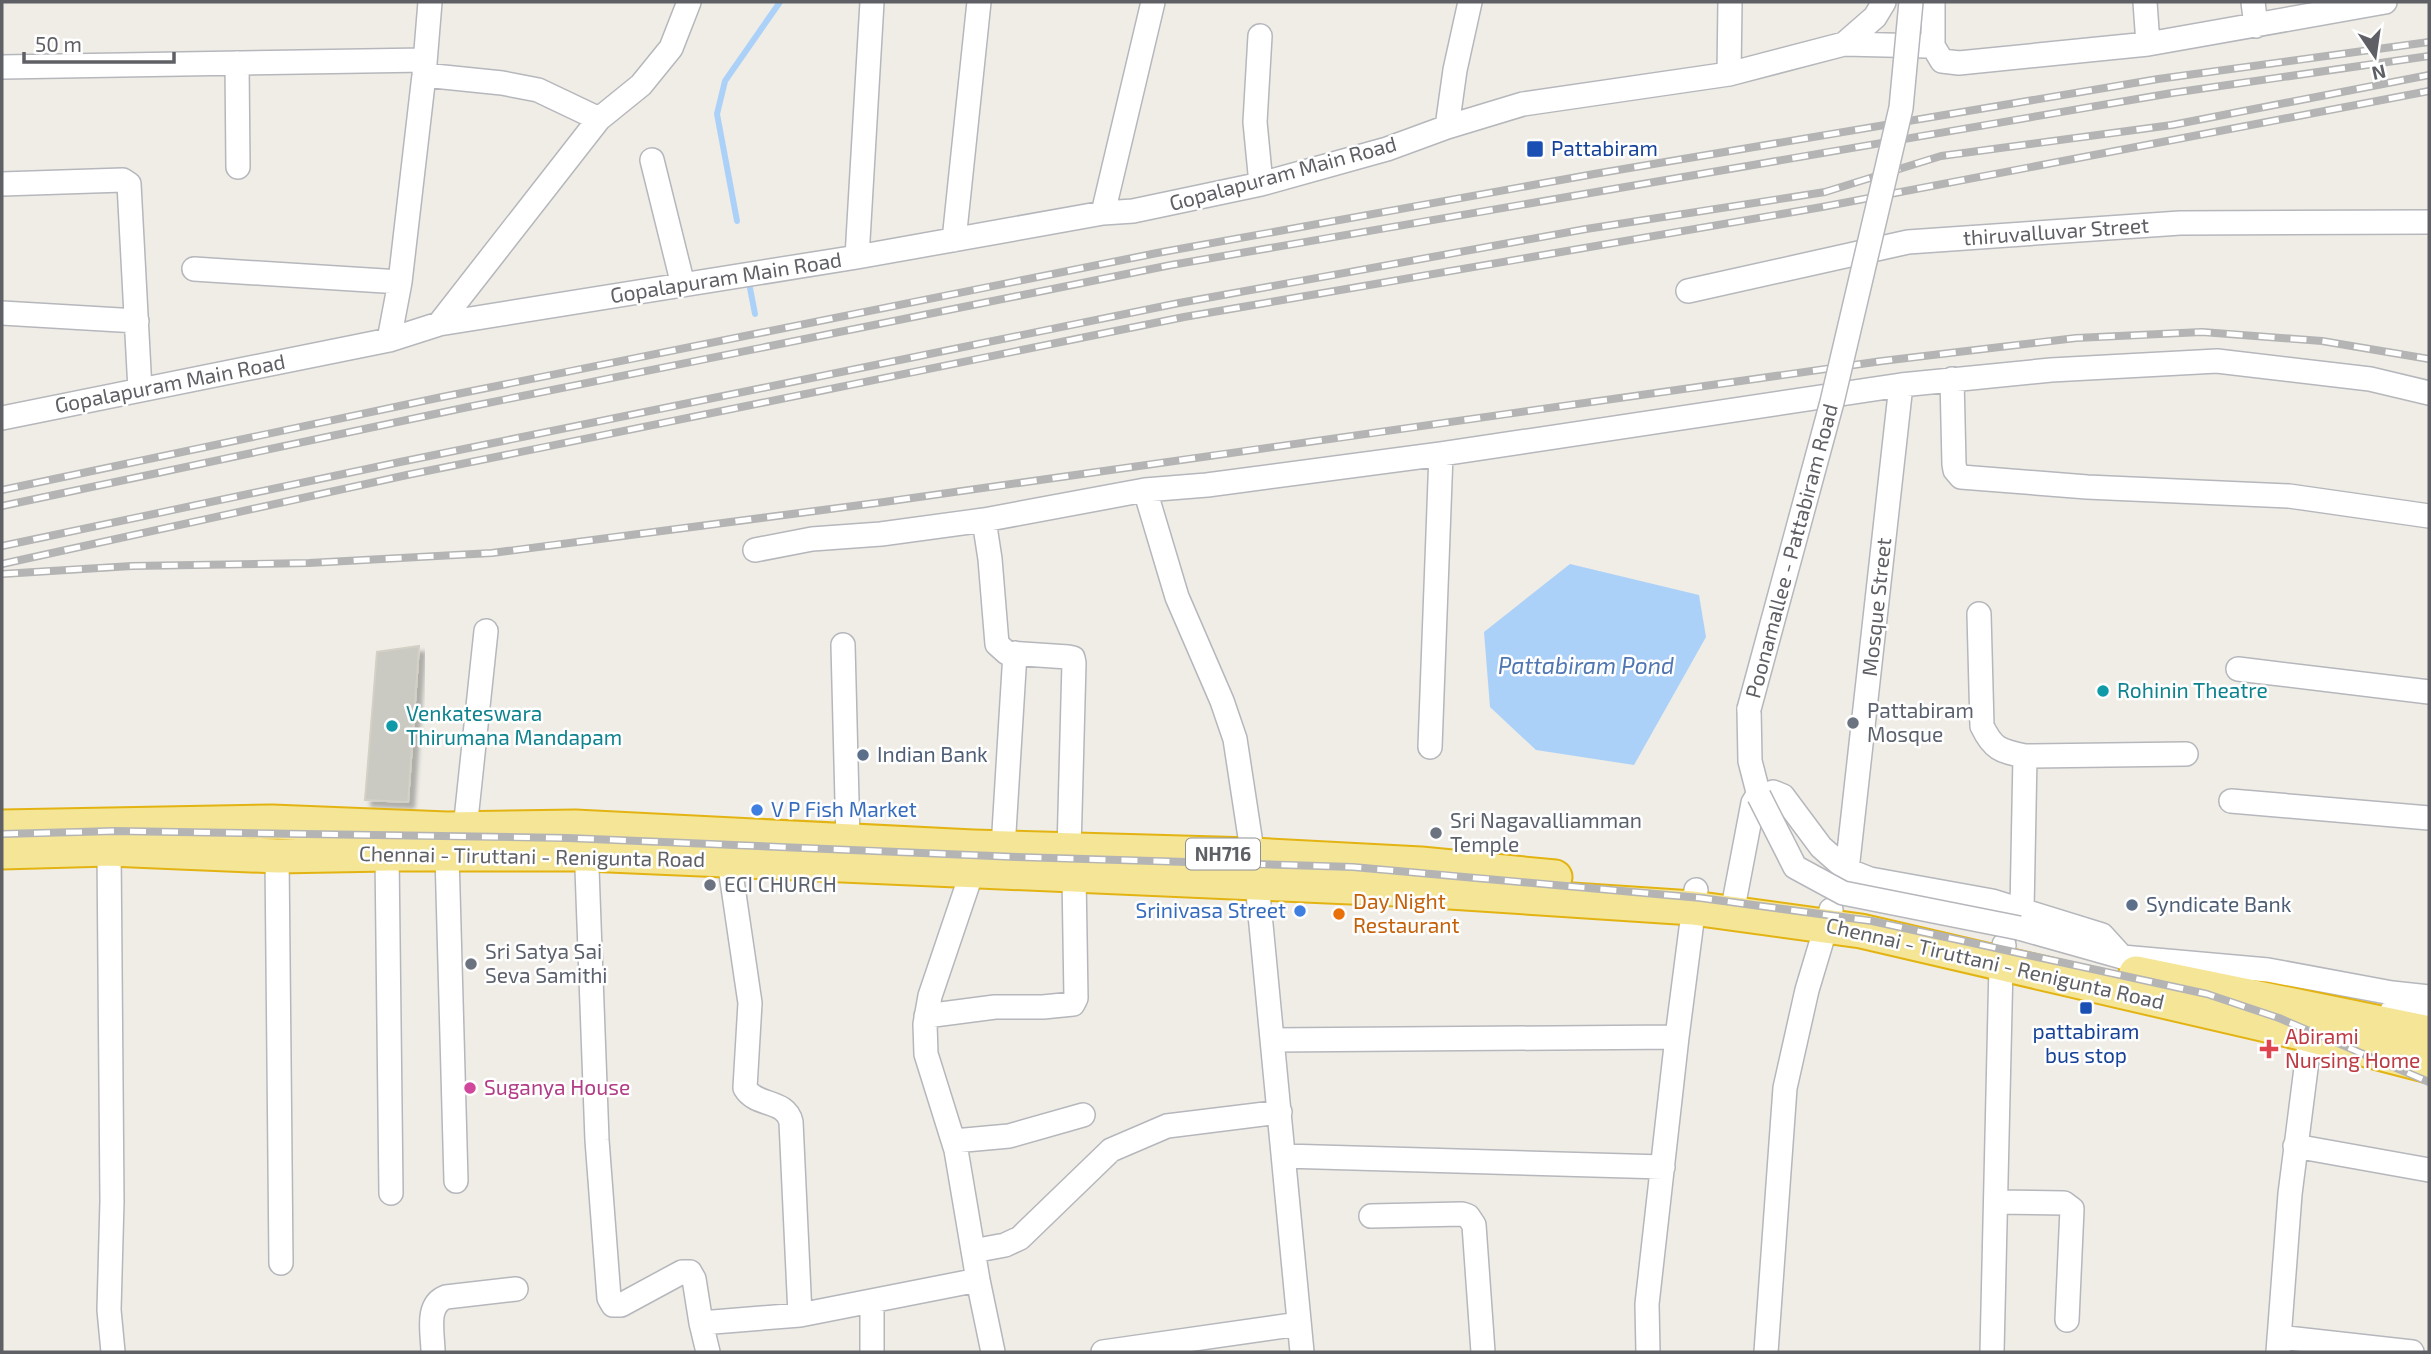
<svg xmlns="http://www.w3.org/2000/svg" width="2431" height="1354" viewBox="0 0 2431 1354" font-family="'Exo 2',sans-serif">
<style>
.water{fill:#acd1f9}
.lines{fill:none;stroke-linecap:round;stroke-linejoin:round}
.stream{stroke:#acd1f9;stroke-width:6}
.building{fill:#cac9c2;stroke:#d3d0c5;stroke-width:2;filter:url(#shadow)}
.minor-casing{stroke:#b6b7bc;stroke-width:26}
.highway-casing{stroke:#e3b312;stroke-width:37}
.minor{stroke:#fff;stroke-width:23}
.highway{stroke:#f5e597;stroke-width:33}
.rail-casing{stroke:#b4b4b5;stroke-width:8}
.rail{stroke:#fff;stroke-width:5;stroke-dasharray:16;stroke-linecap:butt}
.minor-bridge-casing{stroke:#b6b7bc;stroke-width:26;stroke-linecap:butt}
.minor-bridge{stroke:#fff;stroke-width:23}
.transit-dot{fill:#1a4fb4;stroke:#fff;stroke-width:2.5}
.culture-dot{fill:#0f9aa8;stroke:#fff;stroke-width:2.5}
.worship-dot{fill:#6b7280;stroke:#fff;stroke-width:2.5}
.service-dot{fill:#5c6f8a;stroke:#fff;stroke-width:2.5}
.shop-dot{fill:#3f7fe0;stroke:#fff;stroke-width:2.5}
.food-dot{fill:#e8710a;stroke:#fff;stroke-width:2.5}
.health-dot{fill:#e0444e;stroke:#fff;stroke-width:2.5}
.hotel-dot{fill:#d1479c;stroke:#fff;stroke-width:2.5}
.labels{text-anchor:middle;stroke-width:5;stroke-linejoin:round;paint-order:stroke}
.shield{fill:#fff;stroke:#8e9093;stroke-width:2}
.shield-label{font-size:19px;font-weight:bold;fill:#5e6065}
.transit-label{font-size:21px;fill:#164399;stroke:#fff;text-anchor:start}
.street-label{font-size:21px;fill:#5e6065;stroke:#fff}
.culture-label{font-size:21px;fill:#0d838f;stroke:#fff;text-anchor:start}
.worship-label{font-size:21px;fill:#5b616d;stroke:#fff;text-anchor:start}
.service-label{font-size:21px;fill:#4e5e75;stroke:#fff;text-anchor:start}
.shop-label{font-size:21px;fill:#366cbe;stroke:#fff;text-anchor:start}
.food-label{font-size:21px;fill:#c56008;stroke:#fff;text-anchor:start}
.health-label{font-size:21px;fill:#be3a42;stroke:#fff;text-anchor:start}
.hotel-label{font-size:21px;fill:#b23c85;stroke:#fff;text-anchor:start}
.water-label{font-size:23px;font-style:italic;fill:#4d76b2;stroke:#fff}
</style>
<defs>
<filter id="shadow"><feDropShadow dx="6" dy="6" stdDeviation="2" flood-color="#0004"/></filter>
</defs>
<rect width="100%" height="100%" fill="#efede6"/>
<path class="water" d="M1570,564L1699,595L1706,637L1634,765L1536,750L1490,707L1484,632Z"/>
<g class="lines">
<path class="stream" d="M737,221L717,114L725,81L780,2
M750,288L755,314"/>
</g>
<path class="building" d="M419,646L408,802L365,800L377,652Z"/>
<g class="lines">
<g class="minor-casing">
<path id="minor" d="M1933,2V46L1942,61L1959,63L2148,44L2385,2
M2145,2L2148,44
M2253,2L2256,26
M1260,36L1255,122L1261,184
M1844,44L1927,46
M237,63L238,167
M2,67L425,60
M1729,74L1730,2
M424,75L502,83L538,90L599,119
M1447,127L1455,70L1470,2
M652,160L683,285
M2,184L123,180L129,184L140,390
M1103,213L1153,2
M954,240L979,2
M857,257L872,2
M194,269L400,282
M1688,291L1908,242L2180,223L2429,222
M2,313L137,321
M439,324L599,119L641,85L671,48L689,2
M389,340L400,282L424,75L430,2
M1952,379L1954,464L1955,470L1961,477L2087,487L2289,496L2429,516
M2,418L389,340L439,324L857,257L1103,213L1133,211L1261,184L1387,149L1447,127L1523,104L1729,74L1844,44L1875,17L1884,2
M1145,490L1177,597L1222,701L1235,739L1257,883L1302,1352
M984,520L990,559L997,644L1007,653L1068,657L1073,658L1074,663L1069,850
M755,550L812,539L881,534L984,520L1145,490L1207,485L1441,454L1901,385L2051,370L2217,361L2370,379L2429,393
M1979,614L1982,726C1993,749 2000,751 2025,756L2186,754
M843,645L848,840
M2238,669L2429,692
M1749,709L1750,761L1759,796
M1430,747L1441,454
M2231,801L2429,818
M465,829L486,631
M586,842L597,1140L609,1298L613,1305H621L682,1272H690L694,1279L701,1323
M1003,848L1015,653
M109,849L112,1201L109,1310L113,1352
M387,854L391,1193
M447,855L456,1181
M277,856L281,1263
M729,860L750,1003L745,1088C756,1107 786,1099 791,1122L800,1315
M1847,870L1901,385
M972,872L930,996L925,1024L926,1054L956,1150L978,1280L993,1352
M2022,910L2025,756
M1732,913L1753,803L1756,798L1773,792L1783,796L1821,847L1847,870L1870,879L1992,901L2102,935L2122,957
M2019,928L2122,957L2268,970L2392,993L2429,997
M2392,1011L2429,1015
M926,1016L995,1007H1043L1073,1004L1076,998L1074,876
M1677,1037L1696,890
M1273,1040L1677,1037L1647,1304L1648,1352
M954,1141L1009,1136L1083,1115
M2295,1146L2429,1170
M1284,1156L1663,1167
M1996,1202L2064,1203L2072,1209L2067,1320
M1371,1216L1462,1214L1468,1216L1474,1225L1483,1352
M973,1251L1005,1245L1020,1238L1111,1150L1167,1126L1280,1112
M872,1301V1352
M2279,1337L2412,1352
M433,1352C433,1333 425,1305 446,1297L516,1289
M708,1352L701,1323L800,1315L978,1280
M1103,1352L1299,1324
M1766,1352L1785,1088L1807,990L1831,910
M1992,1352L2001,965L2004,945
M2278,1352L2290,1194L2312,1021"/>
</g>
<g class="highway-casing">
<path id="highway" d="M2,827L272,822L447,829L575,827L973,847L1252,855L1421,864L1555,877
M2,852L109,849L277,856L387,854H586L1419,890L1693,908L1861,931L2309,1035L2429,1066
M2136,973L2429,1033"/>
</g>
<use href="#minor" class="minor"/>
<use href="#highway" class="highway"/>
<g class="rail-casing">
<path id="rail" d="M2,490L442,397L1157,253L1594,174L2158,79L2429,42
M2,506L468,407L1171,265L2172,93L2429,56
M2,546L400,462L1179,303L1586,229L1825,192L1941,156L2172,125L2429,75
M2,564L407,475L1184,317L1822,207L2429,91
M2,574L132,566L309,563L492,553L884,502L1882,361L2076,338L2202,332L2322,341L2429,359
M2,834L115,831L568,838L1017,857L1353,867L1701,898L1872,921L2207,994L2279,1018L2429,1082"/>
</g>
<use href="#rail" class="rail"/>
<g class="minor-bridge-casing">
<path id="minor-bridge" d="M1749,709L1832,402L1901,108L1911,2
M1759,796L1795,867L1843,893L2019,928"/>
</g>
<use href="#minor-bridge" class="minor-bridge"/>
</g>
<g class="transit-dot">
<rect x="1526" y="140" width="18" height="18" rx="3.5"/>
<rect x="2079" y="1001" width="14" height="14" rx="3.5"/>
</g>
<g class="culture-dot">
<circle cx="2103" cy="691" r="7"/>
<circle cx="392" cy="726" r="7"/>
</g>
<g class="worship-dot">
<circle cx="1853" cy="723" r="7"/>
<circle cx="1436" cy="833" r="7"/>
<circle cx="710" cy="885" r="7"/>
<circle cx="471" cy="964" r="7"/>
</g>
<g class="service-dot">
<circle cx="863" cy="755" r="7"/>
<circle cx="2132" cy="905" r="7"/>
</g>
<g class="shop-dot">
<circle cx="757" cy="810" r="7"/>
<circle cx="1300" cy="911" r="7"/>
</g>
<circle class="food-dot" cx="1339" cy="914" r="7"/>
<path class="health-dot" d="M2265.5 1038.5h7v7h7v7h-7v7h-7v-7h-7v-7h7z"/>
<circle class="hotel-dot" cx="470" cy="1088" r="7"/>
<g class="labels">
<rect class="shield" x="1186" y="838.5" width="74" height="31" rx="5"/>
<g class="shield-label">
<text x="1223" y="861">NH716</text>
</g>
<g class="transit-label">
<text x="1551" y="156">Pattabiram</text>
<text x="2086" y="1039" text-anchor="middle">pattabiram<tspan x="2086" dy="24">bus stop</tspan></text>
</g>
<g class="street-label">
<text transform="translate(1283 174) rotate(-15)" y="7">Gopalapuram Main Road</text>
<text transform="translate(2056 232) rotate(-4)" y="7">thiruvalluvar Street</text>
<text transform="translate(726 278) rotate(-9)" y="7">Gopalapuram Main Road</text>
<text transform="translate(170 384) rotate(-11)" y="7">Gopalapuram Main Road</text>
<text transform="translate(1792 551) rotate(-75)" y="7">Poonamallee - Pattabiram Road</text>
<text transform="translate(1877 607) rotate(-84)" y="7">Mosque Street</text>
<text transform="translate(532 857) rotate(1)" y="7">Chennai - Tiruttani - Renigunta Road</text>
<text transform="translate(1995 964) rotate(13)" y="7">Chennai - Tiruttani - Renigunta Road</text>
</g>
<g class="culture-label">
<text x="2117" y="698">Rohinin Theatre</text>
<text x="406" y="721">Venkateswara<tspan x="406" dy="24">Thirumana Mandapam</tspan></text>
</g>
<g class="worship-label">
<text x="1867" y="718">Pattabiram<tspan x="1867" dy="24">Mosque</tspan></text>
<text x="1450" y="828">Sri Nagavalliamman<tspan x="1450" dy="24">Temple</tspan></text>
<text x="724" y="892">ECI CHURCH</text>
<text x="485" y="959">Sri Satya Sai<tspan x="485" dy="24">Seva Samithi</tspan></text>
</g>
<g class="service-label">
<text x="877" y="762">Indian Bank</text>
<text x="2146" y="912">Syndicate Bank</text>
</g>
<g class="shop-label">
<text x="771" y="817">V P Fish Market</text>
<text x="1286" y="918" text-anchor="end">Srinivasa Street</text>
</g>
<g class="food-label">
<text x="1353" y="909">Day Night<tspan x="1353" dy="24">Restaurant</tspan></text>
</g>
<g class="health-label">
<text x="2285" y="1044">Abirami<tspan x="2285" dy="24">Nursing Home</tspan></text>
</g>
<g class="hotel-label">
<text x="484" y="1095">Suganya House</text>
</g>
<g class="water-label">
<text x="1586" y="674">Pattabiram Pond</text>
</g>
</g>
<rect width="2431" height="1354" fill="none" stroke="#5e6065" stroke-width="7"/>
<g transform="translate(2375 56) rotate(167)" stroke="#ffffff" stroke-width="5" paint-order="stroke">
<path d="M0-5L12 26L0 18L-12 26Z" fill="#5e6065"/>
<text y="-10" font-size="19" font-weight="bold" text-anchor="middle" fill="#5e6065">N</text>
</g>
<path d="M24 52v10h150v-10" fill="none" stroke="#5e6065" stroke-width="3.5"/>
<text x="35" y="52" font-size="21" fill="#5e6065" stroke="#ffffff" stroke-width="5" paint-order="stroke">50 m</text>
</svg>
